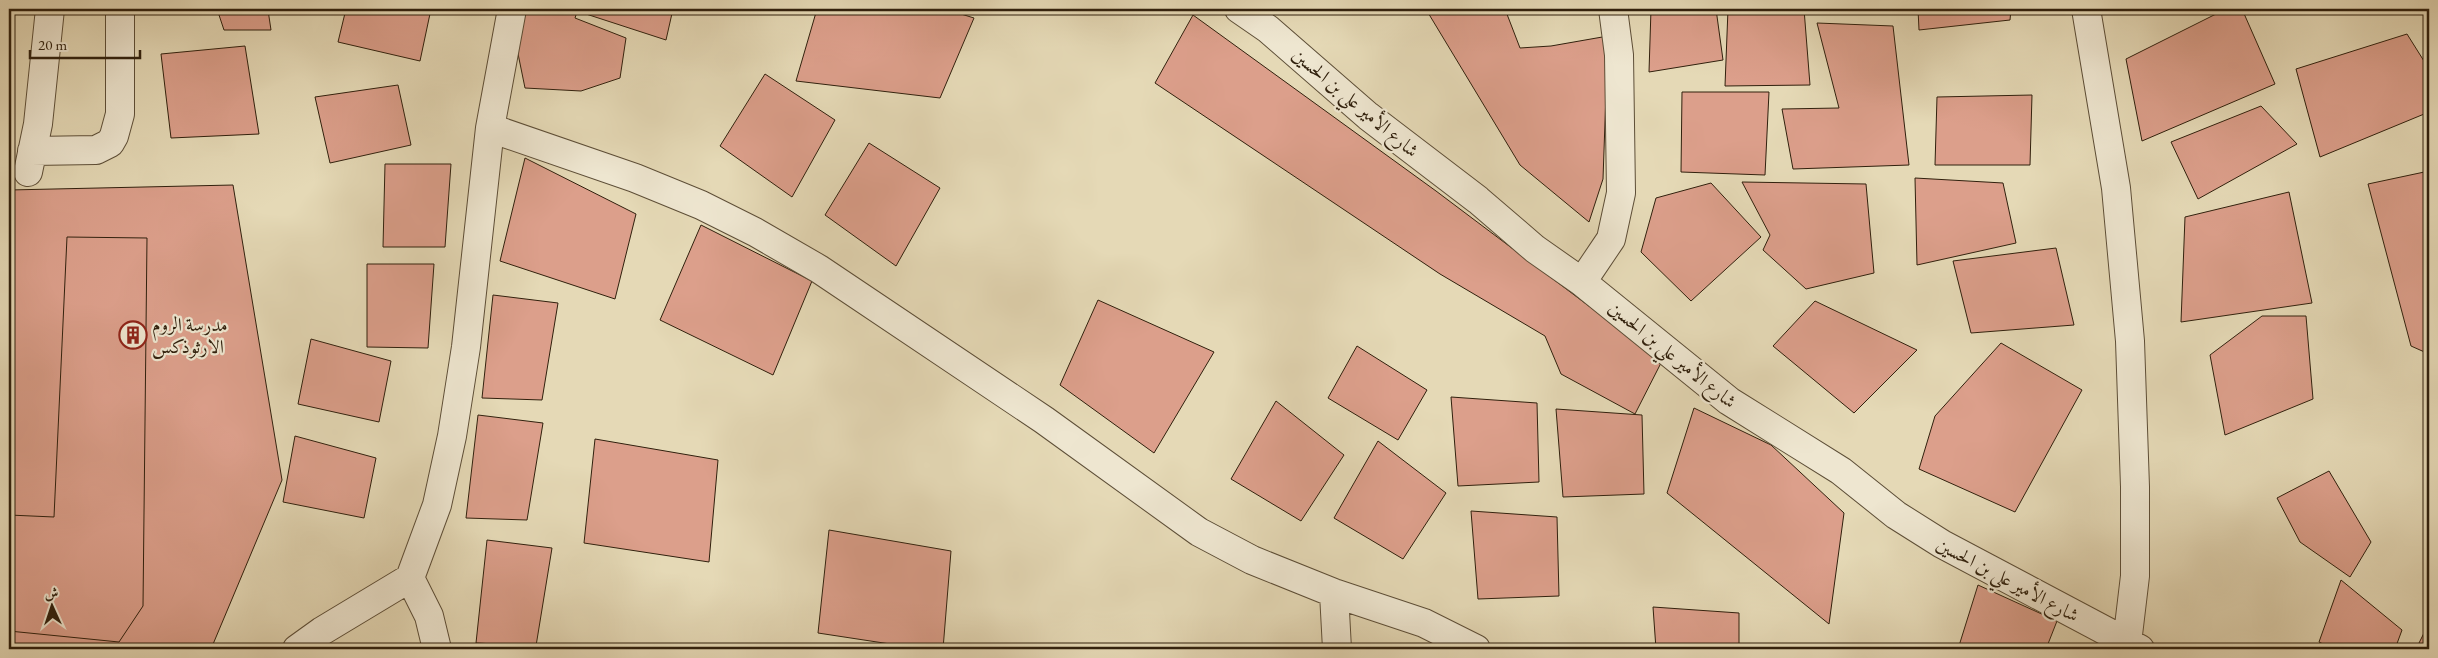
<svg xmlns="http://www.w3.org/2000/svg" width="2438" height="658" viewBox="0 0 2438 658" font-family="'EB Garamond',Amiri,serif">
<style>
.building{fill:#dc9f8b;stroke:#30200d}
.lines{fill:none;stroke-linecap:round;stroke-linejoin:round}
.minor-casing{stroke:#5d4e37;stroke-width:30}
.minor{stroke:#eee6d0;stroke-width:28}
.labels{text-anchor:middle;stroke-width:4.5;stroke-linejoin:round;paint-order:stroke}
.street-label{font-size:19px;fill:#30200d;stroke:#eee6d0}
.poi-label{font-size:19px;fill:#30200d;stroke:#eee6d0;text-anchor:start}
</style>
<rect width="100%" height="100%" fill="#e5d9b6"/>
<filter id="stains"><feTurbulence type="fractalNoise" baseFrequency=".004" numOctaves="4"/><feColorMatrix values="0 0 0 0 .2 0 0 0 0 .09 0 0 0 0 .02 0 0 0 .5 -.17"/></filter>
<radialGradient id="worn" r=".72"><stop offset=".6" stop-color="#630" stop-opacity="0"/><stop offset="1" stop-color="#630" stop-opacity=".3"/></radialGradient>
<path class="building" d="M167,9H276L268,10L271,30H224L218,12H167Z
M346,9H431L420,61L338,42Z
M522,9H578L575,18L626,38L620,78L581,91L525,88L515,39Z
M584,9H673L666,40L583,13Z
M817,9H945L974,18L940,98L796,81Z
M1434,9H1505L1520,48L1551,46L1608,36L1603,179L1589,222L1520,165L1427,11Z
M1651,9H1716L1723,60L1649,72Z
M1728,9H1804L1810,85L1725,86Z
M1918,9H2011L2010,20L1919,30Z
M2226,9H2242L2275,84L2142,141L2126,59Z
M1193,15L1436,191L1662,361L1635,414L1561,374L1545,336L1440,274L1155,83Z
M1817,23L1893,26L1909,165L1793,169L1782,109L1839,108Z
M2407,34L2429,69V112L2320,157L2296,69Z
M245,46L259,134L171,138L161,54Z
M765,74L835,120L792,197L720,146Z
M398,85L411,145L330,163L315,97Z
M1682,92H1769L1765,175L1681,172Z
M2032,95L2030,165H1935L1937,97Z
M2261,106L2297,144L2198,199L2171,142Z
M869,143L940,188L896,266L825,215Z
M525,158L636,214L615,299L500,261Z
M385,164H451L445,247H383Z
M2429,171V354L2411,346L2368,184Z
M1915,178L2003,183L2016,243L1917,265Z
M1742,182L1866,184L1874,273L1806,289L1763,250L1770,235Z
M1711,183L1761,237L1691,301L1641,252L1656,198Z
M233,185L282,480L211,649H9V190Z
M2289,192L2312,303L2181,322L2185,217Z
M701,225L812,281L773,375L660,320Z
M67,237L147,238L143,606L119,642L9,631V515L54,517Z
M2056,248L2074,325L1971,333L1953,261Z
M367,264H434L428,348L367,347Z
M493,295L558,303L542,400L482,398Z
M1098,300L1214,352L1154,453L1060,385Z
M1815,301L1917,350L1854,413L1773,346Z
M2262,316H2306L2313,399L2225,435L2210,355Z
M311,339L391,361L379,422L298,404Z
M2001,343L2082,390L2015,512L1919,469L1935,416Z
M1357,346L1427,390L1398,440L1328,398Z
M1451,397L1537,403L1539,482L1458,486Z
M1276,401L1344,455L1301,521L1231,479Z
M1694,408L1771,445L1844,513L1829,624L1667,493Z
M1556,409L1642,415L1644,494L1563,497Z
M478,415L543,423L527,520L466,518Z
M295,436L376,458L364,518L283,502Z
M595,439L718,460L709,562L584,543Z
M1378,441L1446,493L1403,559L1334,518Z
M2329,471L2371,542L2350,577L2300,542L2277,498Z
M1471,511L1557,517L1559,596L1478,599Z
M829,530L951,551L943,649H923L818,633Z
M487,540L552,548L536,646L476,643Z
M2341,580L2402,630L2395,649H2333L2319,642Z
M1978,585L2057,621L2046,649H1958Z
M1653,607L1739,613V649H1656Z
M2429,623V649H2416Z"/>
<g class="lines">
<g class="minor-casing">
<path id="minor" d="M1239,9L1268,29L1368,116L1478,200L1535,249L1582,282L1729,401L1841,471L1896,515L1942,544L2140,649
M2086,9L2116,188L2130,341L2135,487V576L2127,643
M490,128L635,178L701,205L755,232L819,269L1044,420L1199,532L1252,560L1334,593L1424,623L1476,649
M32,151L96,150L110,143L114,136L120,114V9
M28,172L38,124L50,9
M1582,282L1611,239L1621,193L1619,55L1613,9
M1334,593L1337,649
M297,649L322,631L410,578
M437,649L429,616L410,578L437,505L452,436L466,347L490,128L512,9"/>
</g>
<use href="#minor" class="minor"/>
</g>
<defs>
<g id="building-ring" transform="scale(1.4375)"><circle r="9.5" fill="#eee6d0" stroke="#8f2418" stroke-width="1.5"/><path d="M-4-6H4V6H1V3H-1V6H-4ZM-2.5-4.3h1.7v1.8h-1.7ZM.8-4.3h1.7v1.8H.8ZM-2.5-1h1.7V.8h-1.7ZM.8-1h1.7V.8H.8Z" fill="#8f2418"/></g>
</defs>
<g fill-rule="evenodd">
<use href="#building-ring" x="133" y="335"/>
</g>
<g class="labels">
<g class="street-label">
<text transform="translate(1356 102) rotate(40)" y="7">شارع الأمير علي بن الحسين</text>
<text transform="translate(1673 354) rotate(39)" y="7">شارع الأمير علي بن الحسين</text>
<text transform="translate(2008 579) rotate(28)" y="7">شارع الأمير علي بن الحسين</text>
</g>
<g class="poi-label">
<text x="152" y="331">مدرسة الروم<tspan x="152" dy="22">الارثوذكس</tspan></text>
</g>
</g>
<rect width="2438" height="658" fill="none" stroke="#e5d9b6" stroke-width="30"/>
<rect x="10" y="10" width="2418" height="638" fill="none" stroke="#30200d" stroke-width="2.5"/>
<rect x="15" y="15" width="2408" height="628" fill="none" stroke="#30200d"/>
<g transform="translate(52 606) rotate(357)" stroke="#eee6d0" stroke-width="4" paint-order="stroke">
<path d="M0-4L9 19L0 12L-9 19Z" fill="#30200d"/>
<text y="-8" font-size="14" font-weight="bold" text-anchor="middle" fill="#30200d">ش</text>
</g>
<path d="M30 50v8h110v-8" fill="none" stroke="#30200d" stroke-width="2.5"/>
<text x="38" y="50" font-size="15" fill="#30200d" stroke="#eee6d0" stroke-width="4" paint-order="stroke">20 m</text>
<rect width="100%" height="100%" filter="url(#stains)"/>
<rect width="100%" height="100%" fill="url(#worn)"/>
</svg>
